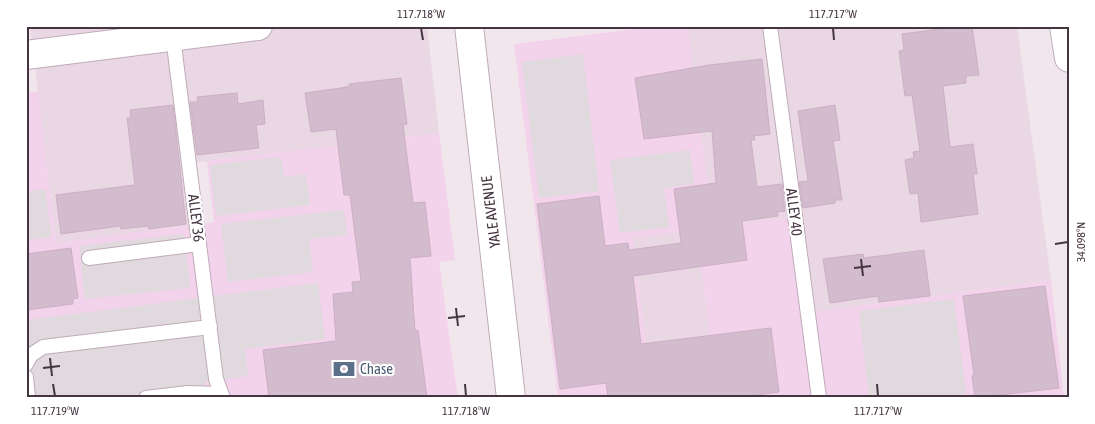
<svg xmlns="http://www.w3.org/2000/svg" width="1095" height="424" viewBox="0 0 1095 424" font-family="'Asap Condensed',sans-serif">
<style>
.residential{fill:#e9d8e3}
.commercial{fill:#f3d2eb}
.parking{fill:#e0dade}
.building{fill:#d2bccd;stroke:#cdafc5}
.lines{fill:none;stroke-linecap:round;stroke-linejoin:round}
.lane-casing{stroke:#bfacb9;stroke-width:16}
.street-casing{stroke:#bfacb9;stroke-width:30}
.lane{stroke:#fff;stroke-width:14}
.street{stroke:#fff;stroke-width:28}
.ticks{fill:none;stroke:#443540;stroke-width:2}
.labels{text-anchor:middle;stroke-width:4.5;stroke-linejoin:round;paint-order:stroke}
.street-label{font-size:15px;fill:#443540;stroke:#fff}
.service-label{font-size:15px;fill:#4e5e75;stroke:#fff;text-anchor:start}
.neatline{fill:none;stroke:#443540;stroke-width:2}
.ticks-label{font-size:12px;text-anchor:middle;fill:#443540}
</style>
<rect width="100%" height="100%" fill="#f2e6ed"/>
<path class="residential" d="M30,26H427L439,133L183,164L190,226L56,243Z
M688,26H1017L1051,280L813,312L713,227Z
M696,230L718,398H653L633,238Z"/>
<path class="commercial" d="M658,26H688L713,227L801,216L813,312L1051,280L1064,398H718L696,230L633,238L653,398H558L514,44Z
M38,91L56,243L214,222L207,161L439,133L455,260L439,262L458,398H26V93Z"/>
<path class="parking" d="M583,54L599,191L539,198L522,62Z
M690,150L694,184L664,188L669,227L620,233L610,160Z
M281,157L284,177L306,174L310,205L216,216L210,165Z
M45,189L52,237L26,240V192Z
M344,210L347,235L309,239L313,272L228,282L221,224Z
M184,234L190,288L85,299L79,246Z
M318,283L325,339L245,349L248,376L205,382L207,398H26V320Z
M954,299L966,394L936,398H869L859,311Z"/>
<path class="building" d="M940,26H972L979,75L966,76V83L943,86L950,147L973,144L977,174H973L978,214L921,222L918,193L910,194L905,160L914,158L913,152L920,151L912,95L905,96L899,51L904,50L902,34L940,29Z
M762,59L770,134L754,136L755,140H751L757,187L782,184L785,211L777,212L778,216L742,221L747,260L633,276L641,344L771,328L779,392L735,398H608L606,383L560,389L537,204L599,196L605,246L628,243L629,250L681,243L674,189L716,183L712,131L644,139L635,78L709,65Z
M401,78L407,124L403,125L413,203L425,202L431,256L410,258L415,331L418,330L427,398H269L263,350L336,341L333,294L353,292L352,282L361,281L350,195H344L336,129L311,132L305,93L341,88L350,86L349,84Z
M237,93L238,104L263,100L265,124L256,125L259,148L197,155L190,102H198L197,97Z
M173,105L186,224L149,229L148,226L121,229L120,226L61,234L56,195L135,185L127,118H131L130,110Z
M835,105L840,140L833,141L842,200H835V203L803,208L799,182L808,181L798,111Z
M71,248L78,298L73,299V304L26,310V254Z
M924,250L930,296L879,302L878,296L830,303L823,259L863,254L864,258Z
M1045,286L1059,388L975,398L972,376L974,375L963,296Z"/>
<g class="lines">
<g class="lane-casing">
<path id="lane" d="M770,26L819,398
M173,37L216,379L223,398
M89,258L199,244
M26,364L31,355L43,347L210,327
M26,377L28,398
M146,398L188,393L221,394"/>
</g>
<g class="street-casing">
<path id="street" d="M469,26L511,398
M1064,26L1069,58
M26,55L258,26"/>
</g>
<use href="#lane" class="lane"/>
<use href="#street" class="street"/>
</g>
<path class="ticks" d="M421,28L423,40M833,28L834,40M1055,244L1068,242M861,259L863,276M854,268L871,266M456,308L458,326M448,318L465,316M50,358L52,376M43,368L60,366M53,384L55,396M465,384L466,396M877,384L878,396"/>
<defs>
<g id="bank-bare" transform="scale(1.725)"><path d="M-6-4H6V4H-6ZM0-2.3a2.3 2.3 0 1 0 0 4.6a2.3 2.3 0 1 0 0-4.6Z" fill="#5c6f8a" stroke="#fff" stroke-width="2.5" paint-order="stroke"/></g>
</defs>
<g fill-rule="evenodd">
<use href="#bank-bare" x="344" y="369"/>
</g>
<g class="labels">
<g class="street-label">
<text transform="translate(491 212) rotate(-97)" y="5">YALE AVENUE</text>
<text transform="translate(794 212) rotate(83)" y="5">ALLEY 40</text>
<text transform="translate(196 218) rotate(83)" y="5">ALLEY 36</text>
</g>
<g class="service-label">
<text x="360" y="374">Chase</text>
</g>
</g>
<rect width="1095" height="424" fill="none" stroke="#ffffff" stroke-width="55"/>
<rect x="28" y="28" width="1040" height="368" class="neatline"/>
<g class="ticks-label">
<text x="421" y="18">117.718°W</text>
<text x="833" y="18">117.717°W</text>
<text transform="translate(1081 242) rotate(-90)" y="4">34.098°N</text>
<text x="55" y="415">117.719°W</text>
<text x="466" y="415">117.718°W</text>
<text x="878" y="415">117.717°W</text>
</g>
</svg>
